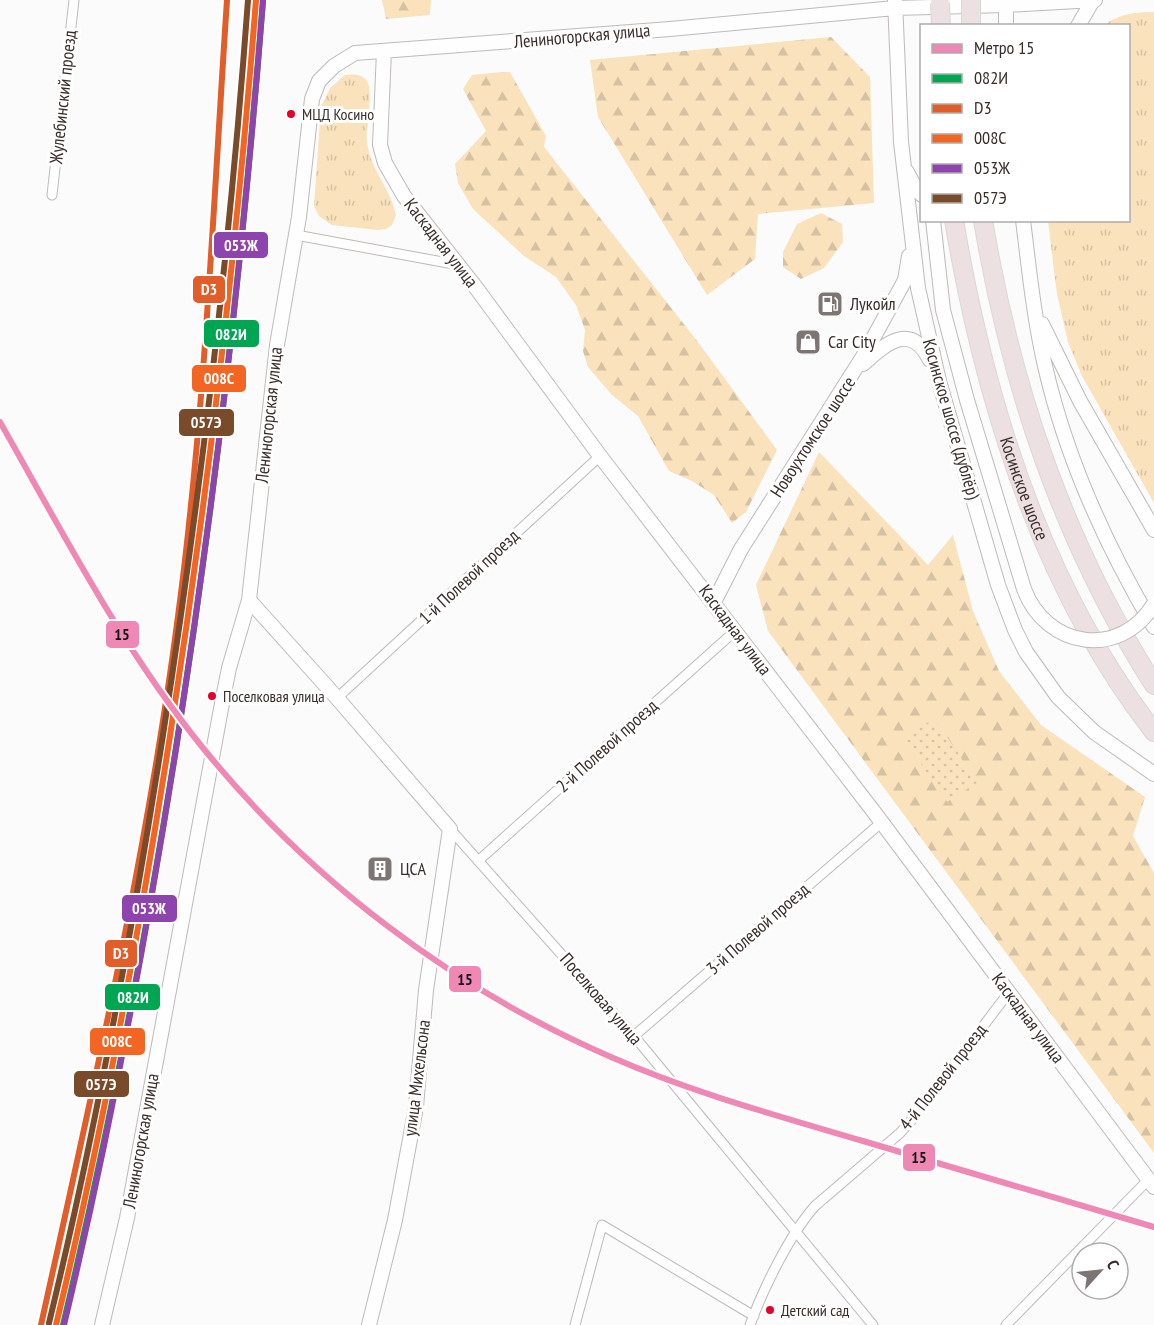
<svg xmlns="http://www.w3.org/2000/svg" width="1154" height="1325" viewBox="0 0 1154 1325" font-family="'PT Sans Narrow',sans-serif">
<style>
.grass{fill:url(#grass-tufts)}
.forest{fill:url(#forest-firs)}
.park{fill:url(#park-dots)}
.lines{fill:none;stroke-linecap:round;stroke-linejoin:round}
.street-casing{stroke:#bebab8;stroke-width:11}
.secondary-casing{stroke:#bebab8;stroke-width:16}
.highway-casing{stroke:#dad8d7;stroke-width:20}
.street{stroke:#fefefe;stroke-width:9}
.secondary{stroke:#fefefe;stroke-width:14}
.highway{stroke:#ede0e2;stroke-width:18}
.secondary-bridge-casing{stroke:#bebab8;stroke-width:16;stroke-linecap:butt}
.highway-bridge-casing{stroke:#dad8d7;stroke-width:20;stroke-linecap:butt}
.secondary-bridge{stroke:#fefefe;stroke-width:14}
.highway-bridge{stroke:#ede0e2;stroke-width:18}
.rail-1-casing{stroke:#fff;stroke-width:10}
.rail-2-casing{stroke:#fff;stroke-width:10}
.rail-3-casing{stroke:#fff;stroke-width:10}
.rail-4-casing{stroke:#fff;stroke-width:10}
.rail-5-casing{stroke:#fff;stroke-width:10}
.rail-1{stroke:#00a651;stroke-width:6}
.rail-2{stroke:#e15d29;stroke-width:6}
.rail-3{stroke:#f26522;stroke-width:6}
.rail-4{stroke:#8e44ad;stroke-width:6}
.rail-5{stroke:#7a4b2a;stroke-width:6}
.metro-1-casing{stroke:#fff;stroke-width:10}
.metro-1{stroke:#f088b6;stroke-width:6}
.bus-dot{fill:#e4002b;stroke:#fff;stroke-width:2}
.labels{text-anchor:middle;stroke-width:6;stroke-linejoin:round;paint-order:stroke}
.bus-label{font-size:16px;fill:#382d2b;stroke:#fff;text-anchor:start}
.street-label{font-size:18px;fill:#382d2b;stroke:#fff}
.poi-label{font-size:18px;fill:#382d2b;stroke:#fff;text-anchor:start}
.line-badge{stroke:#fff;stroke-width:2}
.badge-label{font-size:16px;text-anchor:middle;font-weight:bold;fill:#fff}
.pale-badge-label{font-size:16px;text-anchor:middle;font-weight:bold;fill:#111}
</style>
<defs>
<pattern id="grass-tufts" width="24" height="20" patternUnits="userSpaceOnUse" patternTransform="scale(1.5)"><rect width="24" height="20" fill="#f9e2bc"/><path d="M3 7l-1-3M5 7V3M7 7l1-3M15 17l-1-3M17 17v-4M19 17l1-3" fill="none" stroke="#d6c2a2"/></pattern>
<pattern id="forest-firs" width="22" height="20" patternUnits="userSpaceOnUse" patternTransform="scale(1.5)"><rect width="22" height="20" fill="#f9e2bc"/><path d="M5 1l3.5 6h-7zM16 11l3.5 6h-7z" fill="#d6c2a2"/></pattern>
<pattern id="park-dots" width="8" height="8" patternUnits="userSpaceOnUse" patternTransform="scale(1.5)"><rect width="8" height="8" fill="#f9e2bc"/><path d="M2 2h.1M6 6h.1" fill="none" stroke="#d6c2a2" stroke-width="1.8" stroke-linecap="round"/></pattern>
</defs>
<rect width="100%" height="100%" fill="#fbfbfb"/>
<path class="grass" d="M1146,12H1154V503L1082,376L1068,342L1057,294L1048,221L1128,220V26L1105,25C1117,15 1131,13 1146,12Z
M345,75C353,74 362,74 367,81C374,91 365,128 367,142C370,169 391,189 396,215L392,225L386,229L378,230L332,225L319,216L314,206L321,107L330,88Z"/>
<path class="forest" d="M382,0H431L430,15L386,19Z
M831,37L870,77L874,203L758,214L755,259L707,295L598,117L590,60Z
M502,72H510L546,136L544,147L698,342L777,450L746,512L732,523L714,495L692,481L669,471L638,416L612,395L588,367L583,351L585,330L576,305L556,277L524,256L473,209L458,183L455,164L486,131L463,89L472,75Z
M821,213L842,224L843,242L824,268L801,279L783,267V252L797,224Z
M819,452L928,565L953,535L973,611L999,671L1041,725L1145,797L1133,836L1154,873V1153L768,631L756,585Z"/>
<path class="park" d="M934,718L978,782L947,802L904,739Z"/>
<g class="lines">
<g class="street-casing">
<path id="street" d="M52,195L74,0
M296,235L459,265
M337,698L600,456
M450,829L634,1036L873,1325
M478,861L735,631
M634,1036L882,822
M575,1325L602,1225L754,1316
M750,1325C763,1289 790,1234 815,1206L900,1133L916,1115L1009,992
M1006,1325L1149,1179"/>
</g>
<g class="secondary-casing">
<path id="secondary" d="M895,0L901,142L918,288L939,381L998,585L1015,630L1026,652L1058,697L1094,732L1154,774
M1006,0V26
M1078,26L1093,0
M384,51L380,145L385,163L404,196L474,285L600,456L874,812L1154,1187
M907,172L916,189L922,195
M933,220L943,310L967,400
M1023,220C1029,269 1034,318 1045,366C1066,458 1106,546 1154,627
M1042,324L1080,401L1154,530
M863,364C886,344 910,321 930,360
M249,600L337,698L450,829L426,990L416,1107L395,1220L369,1325
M714,602L741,549L864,355L905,280L909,256
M102,1325L127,1218L223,698L229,668L249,600L277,345L299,217L312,99L319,81L334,66L355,53L670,29L895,8L1006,5L1095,0"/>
</g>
<g class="highway-casing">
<g id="highway">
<path id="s1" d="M954,220C984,399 1041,587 1154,732"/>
<path d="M983,220C1011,387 1063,542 1154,685"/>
</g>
</g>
<use href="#street" class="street"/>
<use href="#secondary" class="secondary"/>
<use href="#highway" class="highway"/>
<g class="secondary-bridge-casing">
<path id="secondary-bridge" d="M967,400L1024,589C1046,648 1120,660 1154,604"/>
</g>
<g class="highway-bridge-casing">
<path id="highway-bridge" d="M940,3L941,26
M971,26V0"/>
</g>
<use href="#secondary-bridge" class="secondary-bridge"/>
<use href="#highway-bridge" class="highway-bridge"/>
<g class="rail-1-casing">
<path id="rail-1" d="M63,1325C166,890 228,446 263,0"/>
</g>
<g class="rail-2-casing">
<path id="rail-2" d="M41,1325C92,1093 146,860 177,624C205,417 213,208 227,0"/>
</g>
<g class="rail-3-casing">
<path id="rail-3" d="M56,1325C103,1130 139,934 170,736C208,492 237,247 256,0"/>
</g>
<g class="rail-4-casing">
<path id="rail-4" d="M64,1325C110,1133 146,939 177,743C215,497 244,249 263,1"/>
</g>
<g class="rail-5-casing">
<path id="rail-5" d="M49,1323C96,1129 132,933 163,735C201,491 230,246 248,0"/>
</g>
<use href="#rail-1" class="rail-1"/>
<use href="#rail-2" class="rail-2"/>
<use href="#rail-3" class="rail-3"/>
<use href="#rail-4" class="rail-4"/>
<use href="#rail-5" class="rail-5"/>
<g class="metro-1-casing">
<path id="metro-1" d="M0,422C63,533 122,648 203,748C311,881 454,989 611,1057C693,1093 779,1116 863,1141C960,1170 1057,1198 1154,1227"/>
</g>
<use href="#metro-1" class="metro-1"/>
</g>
<defs>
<g id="fuel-square" transform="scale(1.35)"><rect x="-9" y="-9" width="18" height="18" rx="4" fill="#7c7574" stroke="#fff"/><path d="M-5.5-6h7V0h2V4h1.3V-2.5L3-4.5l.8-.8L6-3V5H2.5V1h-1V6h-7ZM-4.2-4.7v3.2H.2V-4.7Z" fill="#fff"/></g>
<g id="shop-square" transform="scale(1.35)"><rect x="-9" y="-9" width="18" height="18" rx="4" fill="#7c7574" stroke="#fff"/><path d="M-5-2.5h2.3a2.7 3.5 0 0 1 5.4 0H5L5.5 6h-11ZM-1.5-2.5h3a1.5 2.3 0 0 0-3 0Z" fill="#fff"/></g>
<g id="building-square" transform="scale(1.35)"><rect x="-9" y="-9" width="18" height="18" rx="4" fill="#7c7574" stroke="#fff"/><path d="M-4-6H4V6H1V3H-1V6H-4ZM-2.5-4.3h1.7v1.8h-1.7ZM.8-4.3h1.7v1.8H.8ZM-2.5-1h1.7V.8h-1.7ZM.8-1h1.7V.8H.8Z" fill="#fff"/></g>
</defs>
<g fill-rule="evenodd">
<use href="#fuel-square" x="830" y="304"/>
<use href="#shop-square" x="808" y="342"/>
<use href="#building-square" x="380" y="869"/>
</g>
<g class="bus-dot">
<circle cx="291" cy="114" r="5"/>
<circle cx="212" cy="696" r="5"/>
<circle cx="770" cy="1310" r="5"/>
</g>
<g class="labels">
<g class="bus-label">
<text x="302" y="120">МЦД Косино</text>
<text x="223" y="702">Поселковая улица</text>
<text x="781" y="1316">Детский сад</text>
</g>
<g class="street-label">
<text transform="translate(582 36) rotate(-5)" y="6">Лениногорская улица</text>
<text transform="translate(63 97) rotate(-84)" y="6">Жулебинский проезд</text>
<text transform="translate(441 243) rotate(52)" y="6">Каскадная улица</text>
<text transform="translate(269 415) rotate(-84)" y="6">Лениногорская улица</text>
<text transform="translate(951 419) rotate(74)" y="6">Косинское шоссе (дублёр)</text>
<text transform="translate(813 437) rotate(-57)" y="6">Новоухтомское шоссе</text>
<text dy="6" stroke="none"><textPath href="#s1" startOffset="278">Косинское шоссе</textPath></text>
<text transform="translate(469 577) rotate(-43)" y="6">1-й Полевой проезд</text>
<text transform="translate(735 630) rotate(53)" y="6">Каскадная улица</text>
<text transform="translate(607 746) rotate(-42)" y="6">2-й Полевой проезд</text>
<text transform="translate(758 929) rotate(-41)" y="6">3-й Полевой проезд</text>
<text transform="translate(601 999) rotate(49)" y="6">Поселковая улица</text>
<text transform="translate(1028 1018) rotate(53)" y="6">Каскадная улица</text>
<text transform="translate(943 1077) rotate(-52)" y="6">4-й Полевой проезд</text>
<text transform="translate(417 1078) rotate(-83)" y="6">улица Михельсона</text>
<text transform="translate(141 1141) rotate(-80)" y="6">Лениногорская улица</text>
</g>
<g class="poi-label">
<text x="850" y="310">Лукойл</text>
<text x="828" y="348">Car City</text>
<text x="400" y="875">ЦСА</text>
</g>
</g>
<g class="line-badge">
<rect x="213" y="231" width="56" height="28" rx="6" fill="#8e44ad"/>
<rect x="192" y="275" width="34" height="29" rx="6" fill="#e15d29"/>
<rect x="203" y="319" width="57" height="29" rx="6" fill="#00a651"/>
<rect x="191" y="364" width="56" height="29" rx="6" fill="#f26522"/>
<rect x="178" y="408" width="57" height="29" rx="6" fill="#7a4b2a"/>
<rect x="105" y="620" width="35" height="29" rx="6" fill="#f088b6"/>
<rect x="121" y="894" width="57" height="29" rx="6" fill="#8e44ad"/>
<rect x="104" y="939" width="34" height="29" rx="6" fill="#e15d29"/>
<rect x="448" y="965" width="34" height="28" rx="6" fill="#f088b6"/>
<rect x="104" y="983" width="57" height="28" rx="6" fill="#00a651"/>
<rect x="89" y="1027" width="57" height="29" rx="6" fill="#f26522"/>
<rect x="73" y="1070" width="57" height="28" rx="6" fill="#7a4b2a"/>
<rect x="902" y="1143" width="34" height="29" rx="6" fill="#f088b6"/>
</g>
<g class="badge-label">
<text x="241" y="251">053Ж</text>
<text x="209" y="295">D3</text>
<text x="231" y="340">082И</text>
<text x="219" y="384">008С</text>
<text x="206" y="428">057Э</text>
<text x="149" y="914">053Ж</text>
<text x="121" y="959">D3</text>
<text x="133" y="1003">082И</text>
<text x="117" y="1047">008С</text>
<text x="101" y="1090">057Э</text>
</g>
<g class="pale-badge-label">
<text x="122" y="640">15</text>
<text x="465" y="985">15</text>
<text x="919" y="1163">15</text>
</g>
<rect x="920" y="24" width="210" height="198" fill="#ffffff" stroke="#afabaa" stroke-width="1.5"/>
<rect x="932" y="44" width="30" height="9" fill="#f088b6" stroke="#afabaa" stroke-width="1.5"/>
<text x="974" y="54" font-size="18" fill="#382d2b">Метро 15</text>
<rect x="932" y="74" width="30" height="9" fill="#00a651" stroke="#afabaa" stroke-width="1.5"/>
<text x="974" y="84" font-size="18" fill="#382d2b">082И</text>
<rect x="932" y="104" width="30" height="9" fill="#e15d29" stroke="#afabaa" stroke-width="1.5"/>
<text x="974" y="114" font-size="18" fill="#382d2b">D3</text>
<rect x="932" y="134" width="30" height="9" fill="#f26522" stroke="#afabaa" stroke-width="1.5"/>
<text x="974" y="144" font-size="18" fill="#382d2b">008С</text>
<rect x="932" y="164" width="30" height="9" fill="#8e44ad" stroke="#afabaa" stroke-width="1.5"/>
<text x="974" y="174" font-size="18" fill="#382d2b">053Ж</text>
<rect x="932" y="194" width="30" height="9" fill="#7a4b2a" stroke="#afabaa" stroke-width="1.5"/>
<text x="974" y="204" font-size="18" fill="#382d2b">057Э</text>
<g transform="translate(1100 1271) rotate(63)"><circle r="28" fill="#ffffff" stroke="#afabaa" stroke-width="1.5"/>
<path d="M0-4.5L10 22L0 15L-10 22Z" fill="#7c7574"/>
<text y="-9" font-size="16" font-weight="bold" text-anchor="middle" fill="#382d2b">С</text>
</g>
</svg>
